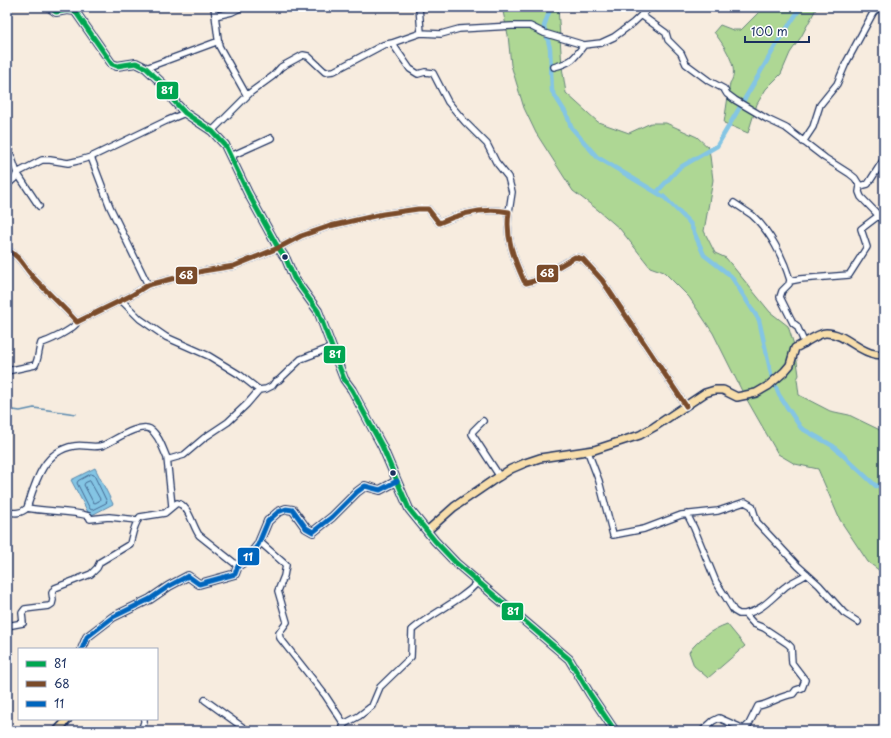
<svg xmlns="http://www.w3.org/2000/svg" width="891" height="738" viewBox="0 0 891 738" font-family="'Playpen Sans',sans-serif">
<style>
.green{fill:#aed794;stroke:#648379}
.water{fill:#84c5e4;stroke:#5a89ae}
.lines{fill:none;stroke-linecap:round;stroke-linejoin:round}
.shore{stroke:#456b94;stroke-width:1}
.stream{stroke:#5a89ae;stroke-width:1.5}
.canal{stroke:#84c5e4;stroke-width:4.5}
.minor-casing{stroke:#1b2f5e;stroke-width:8}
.major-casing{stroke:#1b2f5e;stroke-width:10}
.minor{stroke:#fff;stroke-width:5.5}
.major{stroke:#f8deab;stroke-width:7}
.bus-1-casing{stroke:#fff;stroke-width:8}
.bus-2-casing{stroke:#fff;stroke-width:8}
.bus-3-casing{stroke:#fff;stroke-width:8}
.bus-1{stroke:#00a651;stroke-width:5}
.bus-2{stroke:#7a4b2a;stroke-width:5}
.bus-3{stroke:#0065bd;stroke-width:5}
.bus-dot{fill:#1b2f5e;stroke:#fff;stroke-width:1.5}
.line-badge{stroke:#fff;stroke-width:1.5}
.badge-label{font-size:11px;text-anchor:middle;font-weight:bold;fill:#fff}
</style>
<rect width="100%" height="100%" fill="#f7ecdf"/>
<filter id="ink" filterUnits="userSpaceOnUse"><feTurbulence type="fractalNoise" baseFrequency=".025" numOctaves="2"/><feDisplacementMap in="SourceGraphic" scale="8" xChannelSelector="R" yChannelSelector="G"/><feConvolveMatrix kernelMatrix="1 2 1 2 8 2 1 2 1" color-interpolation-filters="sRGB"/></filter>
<g filter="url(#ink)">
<path class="green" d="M502,7H558L562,67L566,93L598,122L629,133L651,123H666L697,137L709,148L713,180L704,231L715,253L726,258L770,312L788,326L795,348L799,375L797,379L799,395L830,411L849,415L884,432V574L868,562L840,520L818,469L795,464L778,454L742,391L713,333L689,297L664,272L650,267L620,229L598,210L573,191L536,133L524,108L511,65L508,35Z
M764,7H817L801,37L790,53L781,74L766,89L757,104L748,133L724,123L730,83C741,69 723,44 714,32L720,25L733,30H741Z
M727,624L745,646L708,678L694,666L689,652C700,638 711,630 727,624Z"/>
<path class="water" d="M95,468L113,504L90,516L71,480Z"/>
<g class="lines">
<path class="shore" d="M91,474L94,475L107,502L106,503L92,510L90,509L77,483L78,481Z
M90,481L100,499L99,501L95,503L93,502L84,485L85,483Z"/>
<path class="stream" d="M7,409L20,411L34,408L76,414"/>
<path class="canal" d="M551,7L544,26L550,48L552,91L567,115L571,127L597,157L664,197L690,223L704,255L731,276L759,320L772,378
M657,192L679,168L717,146L778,42L801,7
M775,385L779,395L801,428L833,446L876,486L884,484"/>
<g class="minor-casing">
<path id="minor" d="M214,7L219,46L247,96
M419,7L421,33
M641,15L666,33L668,40L681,53L686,64L709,81L724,89L727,94L735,100L767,119L786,128L825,158L850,174L855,178L860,186L859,192L861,197L884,221
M215,16L232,12L242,7
M392,43L421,33L441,34L459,29L512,26H530L544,33L584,45L601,43L614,37L633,23L650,7
M554,67C572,62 574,59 584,45
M146,68L219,41
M212,131L251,92L273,76L281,67L303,55L308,56L325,72L334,71L383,45L392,43L410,69L418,74L425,72L433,73L448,102L465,122L487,144L496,162L508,177L512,192L509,212
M803,142L813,127L820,105L837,84L846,63L873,13L879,7
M7,144L17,173L39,206
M231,156L271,138
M91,157L110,207L148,285
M7,185L14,179L17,173L42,160H50L68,163L77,161L91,157L166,121L185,113
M860,186L868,184L884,159
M734,203C740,207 746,211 752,215C770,231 783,257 790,280L789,284L782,291L780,297L793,323L797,326L805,344
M7,250C19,255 24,267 33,277C47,292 63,306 77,322L132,295L148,285L203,271L234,266L278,248L301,236L330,226L383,214L418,209H428L439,223C461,213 485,207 509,212C505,237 514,259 524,281L526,283L534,281L575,257L583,259L602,280L686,406
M790,281L800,279L849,275L867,247L861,229L878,216
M121,300L140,319L166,337L209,356L240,375L259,390
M7,371L35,365C39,358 38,351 41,343C50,341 71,330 76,324V321
M483,421L473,431L472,434L500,477
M588,452L599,481L613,535L644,529L681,515L718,511L745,502L752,506L757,522L798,566L819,585L844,613L858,622
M167,458L172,506
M27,508C35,483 43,451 74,446C84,444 95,449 104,445C115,440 139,423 150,429C159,435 163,449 167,458L170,459L184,455L204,438L228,422L247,404L259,390L266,389L272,386L275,382L279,380L301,359L332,347
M7,512C15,513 21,514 27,508C47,512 70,510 89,516L90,519L109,517L138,520
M687,514L694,528L716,582L725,596L734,611L739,614H745L754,624L764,628L788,644L791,647L792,663L805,680L802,688L796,690L793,694C780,696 770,704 758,706L749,724L744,729L719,718L713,721L702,731
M260,542L286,565L284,576L278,591L287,622L279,633L280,638L325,695L344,724
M745,614C763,610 771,598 785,587C791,582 800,579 807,574
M7,626L23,623L22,613L25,609L49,606L52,604L53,600L52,593L55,588L91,574L97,568L100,562L130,544C132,536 134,524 140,517L165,513L177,503C189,505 192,525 199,535L238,566
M205,700L248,731
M141,731L144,722V719
M342,731L344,724L359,716L372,706L380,687L411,657L412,630C433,612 460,602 478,582"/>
</g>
<g class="major-casing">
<path id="major" d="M49,7L56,12L67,10L75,11L112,64L117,66L136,63L146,68L164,85L173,100L185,113L212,131L225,145L248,193L276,244L286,259L294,278L318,311L344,379L352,390L369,422L382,446L409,509L435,541L456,563L569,659L590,694L615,731
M427,531L454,507L492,481L511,469L525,463L540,458L594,450L640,435L654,427L705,393L715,390H723L737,397L756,393L768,386L784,372L790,365L795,348C804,344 818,333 826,333C845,333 858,352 875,354C877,355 881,354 884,354
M82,649L87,637L113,617L150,599L169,586L188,576L199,584L235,574L238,566L245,561L258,545L268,521L278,512L286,509L293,510L306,528L313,532L332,517L357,492L365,486L380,490L397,481
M57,731L68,719"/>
</g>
<use href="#minor" class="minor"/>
<use href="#major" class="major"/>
<g class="bus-1-casing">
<path id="bus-1" d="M49,7L56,12L67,10L75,11L112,64L117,66L136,63L146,68L164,85L173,100L185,113L212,131L225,145L248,193L276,244L286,259L294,278L318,311L344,379L352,390L369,422L382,446L409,509L435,541L456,563L569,659L590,694L615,731"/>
</g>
<g class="bus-2-casing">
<path id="bus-2" d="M7,250C19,255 24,267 33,277C47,292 63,306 77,322L132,295L148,285L203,271L234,266L278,248L301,236L330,226L383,214L418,209H428L439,223C461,213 485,207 509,212C505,237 514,259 524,281L526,283L534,281L575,257L583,259L602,280L686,406"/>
</g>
<g class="bus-3-casing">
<path id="bus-3" d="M82,649L87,637L113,617L150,599L169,586L188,576L199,584L235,574L238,566L245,561L258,545L268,521L278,512L286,509L293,510L306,528L313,532L332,517L357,492L365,486L380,490L397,481"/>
</g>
<use href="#bus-1" class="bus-1"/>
<use href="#bus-2" class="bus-2"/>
<use href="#bus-3" class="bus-3"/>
</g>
</g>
<g class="bus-dot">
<circle cx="285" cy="257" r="3.5"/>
<circle cx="393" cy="473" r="3.5"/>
</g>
<g class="line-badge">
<rect x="156" y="81" width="23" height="19" rx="4" fill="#00a651"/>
<rect x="536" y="264" width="23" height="19" rx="4" fill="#7a4b2a"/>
<rect x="175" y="266" width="23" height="19" rx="4" fill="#7a4b2a"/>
<rect x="323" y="345" width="23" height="19" rx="4" fill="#00a651"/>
<rect x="237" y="547" width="23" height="19" rx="4" fill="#0065bd"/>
<rect x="501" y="602" width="23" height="19" rx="4" fill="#00a651"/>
</g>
<g class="badge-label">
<text x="167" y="94">81</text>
<text x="547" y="277">68</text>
<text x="186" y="279">68</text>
<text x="335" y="358">81</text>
<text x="248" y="561">11</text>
<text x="513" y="615">81</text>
</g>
<rect width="891" height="738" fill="none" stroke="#fff" stroke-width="24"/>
<rect x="12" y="12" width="867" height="714" fill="none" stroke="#1b2f5e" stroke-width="1.5" filter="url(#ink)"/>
<rect x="18" y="648" width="140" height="72" fill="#ffffff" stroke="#a4acbf"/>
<rect x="26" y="661" width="20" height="6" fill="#00a651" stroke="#a4acbf"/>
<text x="54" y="668" font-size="12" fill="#1b2f5e">81</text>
<rect x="26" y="681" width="20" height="6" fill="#7a4b2a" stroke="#a4acbf"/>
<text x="54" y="688" font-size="12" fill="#1b2f5e">68</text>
<rect x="26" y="701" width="20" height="6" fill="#0065bd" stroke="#a4acbf"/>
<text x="54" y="708" font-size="12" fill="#1b2f5e">11</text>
<path d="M745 36v6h64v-6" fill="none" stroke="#1b2f5e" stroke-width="2"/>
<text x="751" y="36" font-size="12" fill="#1b2f5e" stroke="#ffffff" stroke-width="3" paint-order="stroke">100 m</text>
</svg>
